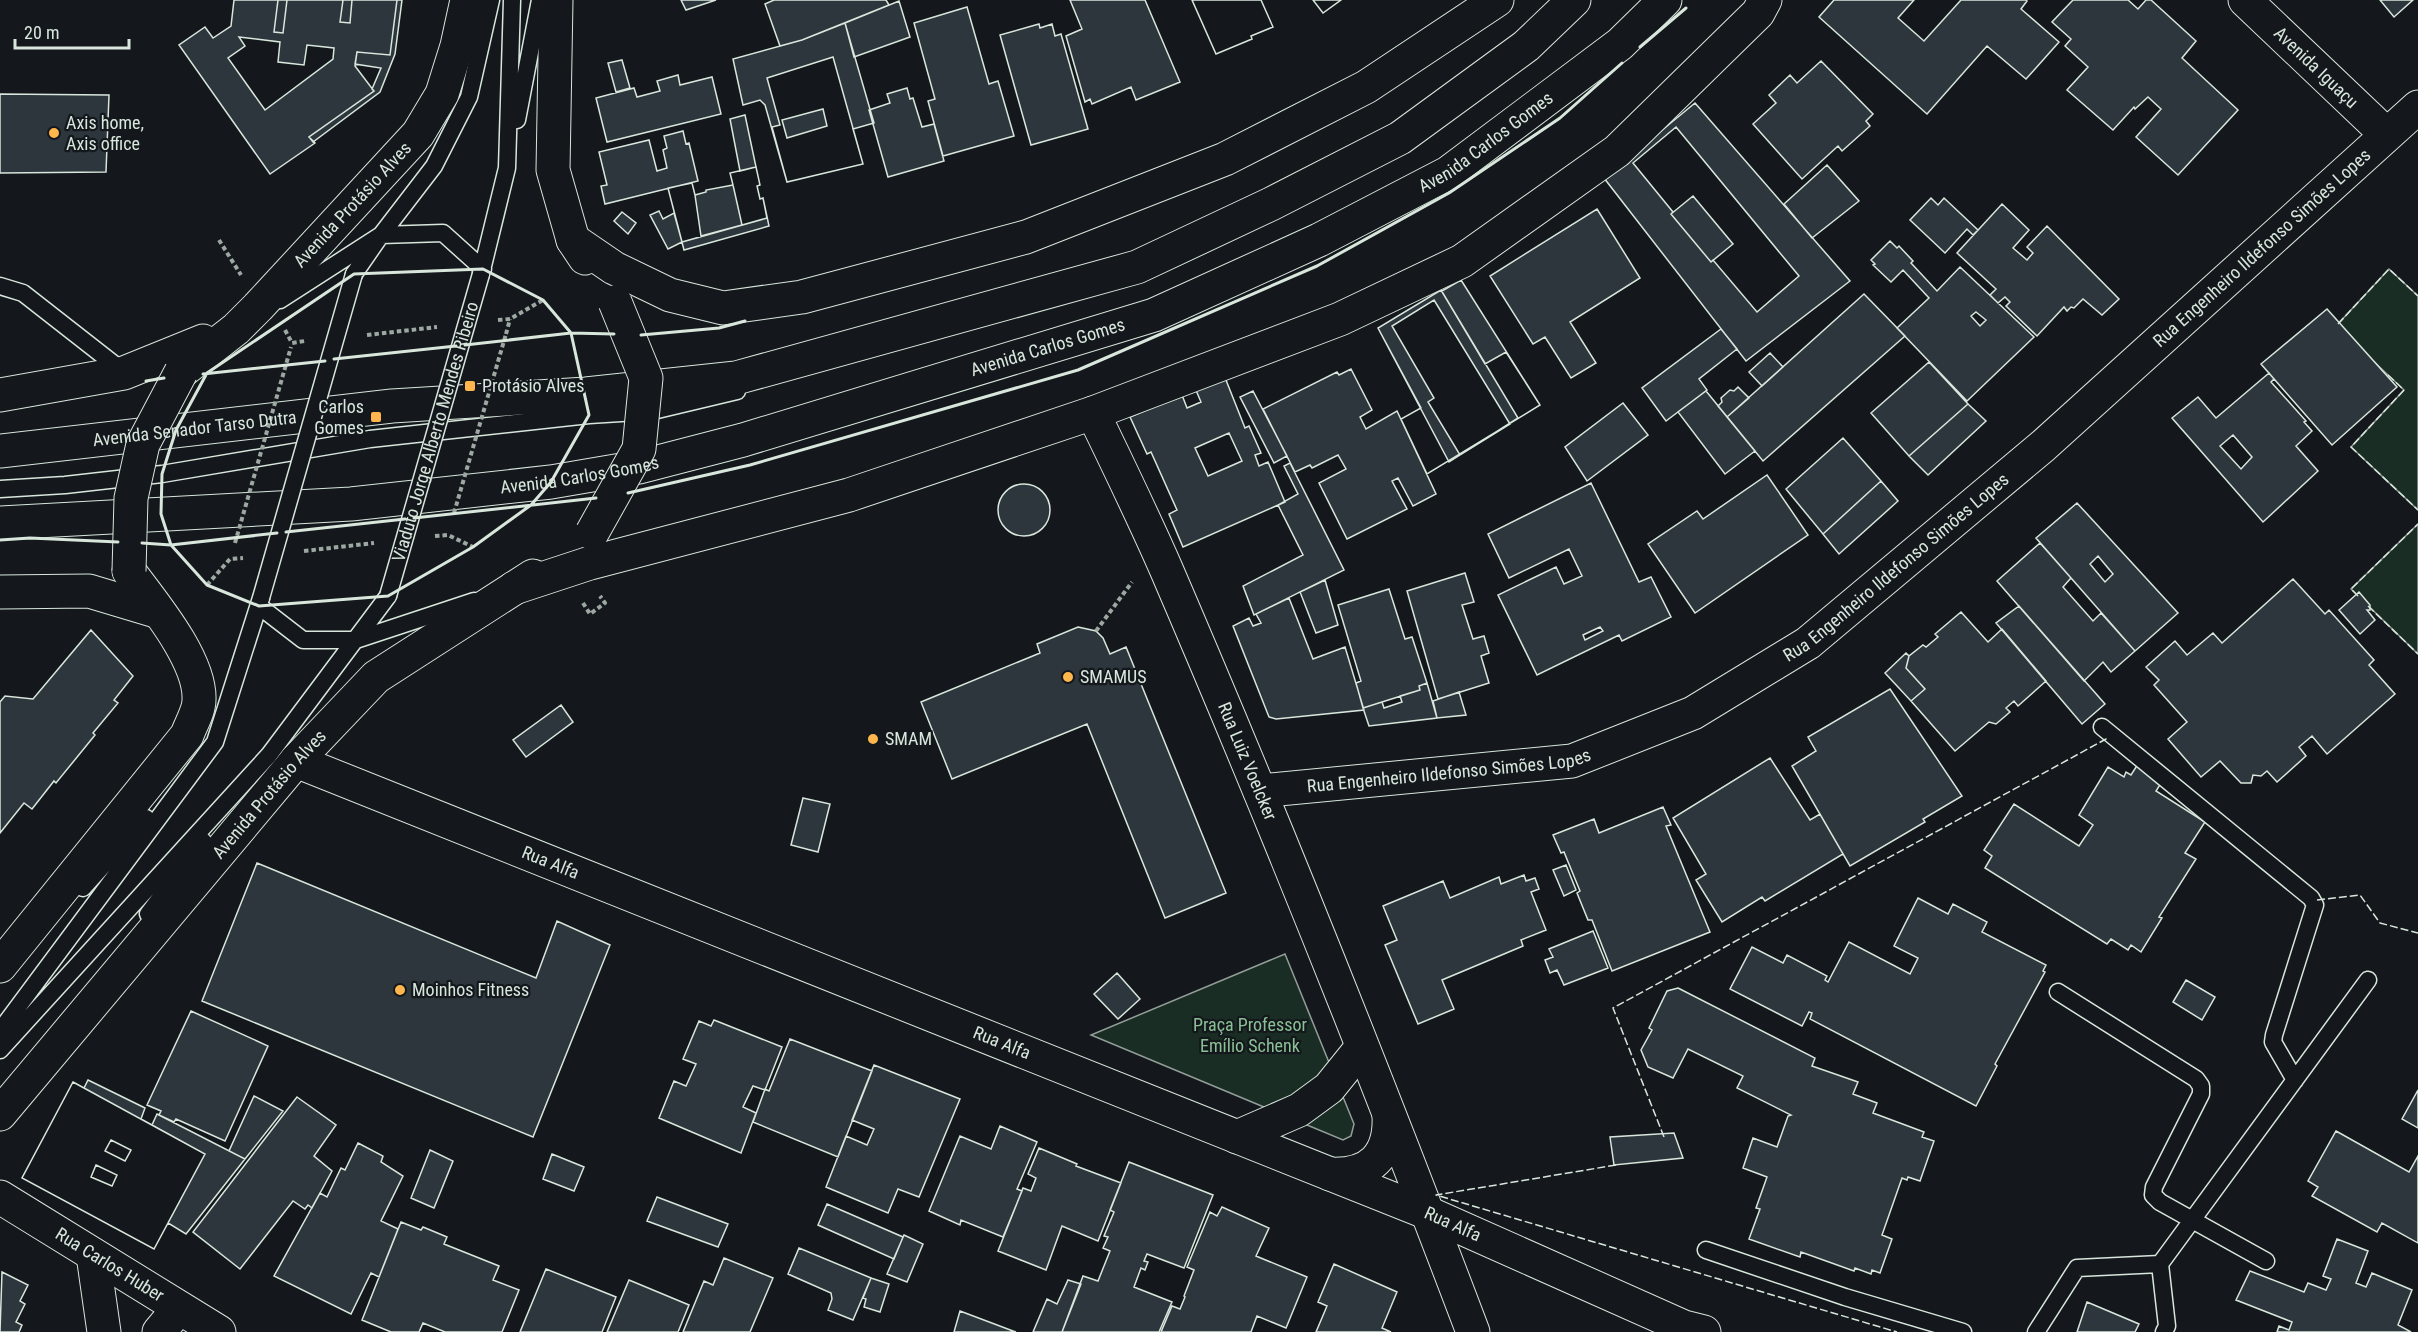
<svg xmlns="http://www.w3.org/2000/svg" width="2418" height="1332" viewBox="0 0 2418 1332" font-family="'Roboto Condensed',sans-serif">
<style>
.green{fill:#1a2d24;stroke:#939e99;stroke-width:1.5}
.building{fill:#2c363c;stroke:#d8e6dc;stroke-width:1.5;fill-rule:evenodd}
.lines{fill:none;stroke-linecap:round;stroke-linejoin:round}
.lane-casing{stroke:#d8e6dc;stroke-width:19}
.street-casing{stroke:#d8e6dc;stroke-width:35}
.secondary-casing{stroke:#d8e6dc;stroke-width:35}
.primary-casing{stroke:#d8e6dc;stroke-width:35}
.path{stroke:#9da8a2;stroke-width:4;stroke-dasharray:4.5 3;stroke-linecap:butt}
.lane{stroke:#14181c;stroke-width:16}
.street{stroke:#14181c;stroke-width:33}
.secondary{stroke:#14181c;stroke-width:33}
.primary{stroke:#14181c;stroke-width:33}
.lane-bridge-casing{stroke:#d8e6dc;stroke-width:19;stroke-linecap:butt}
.primary-bridge-casing{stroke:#d8e6dc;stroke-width:35;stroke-linecap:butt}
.path-bridge{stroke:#9da8a2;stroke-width:4;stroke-dasharray:4.5 3;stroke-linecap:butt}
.lane-bridge{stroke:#14181c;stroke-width:16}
.primary-bridge{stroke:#14181c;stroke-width:33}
.fence{stroke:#d8e6dc;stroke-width:1.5;stroke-dasharray:8 3;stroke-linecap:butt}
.wall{stroke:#d8e6dc;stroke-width:3}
.poi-dot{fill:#ffb74d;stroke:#14181c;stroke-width:2}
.labels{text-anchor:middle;stroke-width:4.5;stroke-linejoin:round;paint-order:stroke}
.street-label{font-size:18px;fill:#d8e6dc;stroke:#14181c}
.poi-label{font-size:18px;fill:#d8e6dc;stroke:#14181c;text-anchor:start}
.park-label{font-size:18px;fill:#8ac095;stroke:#14181c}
</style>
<rect width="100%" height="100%" fill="#14181c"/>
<path class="green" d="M2389,269L2418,296V510L2351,447L2404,390L2336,326Z
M2418,524V654L2351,589Z
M1285,954L1354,1124L1351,1136L1343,1140L1091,1035Z"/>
<path class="building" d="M234,0H278L274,32L283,33L287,0H343L340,22L350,23L352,0H397L390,55L357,52L355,66L374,91L309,137L315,143L270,174L179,45L205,27L213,38L231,26ZM239,37L280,42L278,62L304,65L307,45L334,48L333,59L265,110L228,58L245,46Z
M278,0H287L283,33L274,32Z
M340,0H352L350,23L340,22L343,0Z
M397,0H402L395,54L380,92L313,142L309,137L374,91L372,89L381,68L355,64L357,52L390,55Z
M681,0H716L686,10Z
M774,0H886L889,5L802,40L780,46L765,4Z
M1070,0H1145L1180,82L1136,100L1131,87L1092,104L1090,99L1085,102L1066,36L1082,29Z
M1192,0H1261L1273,27L1251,36L1252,39L1216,54Z
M1192,0H1261L1273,27L1251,36L1252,39L1216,54Z
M1313,0H1341L1323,13Z
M1313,0H1341L1323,13Z
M1834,0H1914L1898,18L1924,41L1961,0H2026L2027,1L2021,9L2059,42L2026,79L1987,46L1927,114L1819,17Z
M2073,0H2128L2138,9L2146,0H2151L2196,41L2182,58L2238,110L2178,175L2136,137L2161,109L2148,97L2135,109L2134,107L2113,130L2067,90L2088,67L2065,46L2071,39L2052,22Z
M2380,0H2413L2394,17Z
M899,1L910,37L854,57L845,23Z
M967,7L989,84L998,81L1014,136L943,156L928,101L935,99L914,23Z
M845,23L874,123L853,129L863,164L787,182L765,105L760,100L743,105L733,59L802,40Z
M1039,24L1040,28L1052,24L1055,36L1061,34L1088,129L1031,145L1000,35Z
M833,57L863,164L787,182L772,127L780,125L767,78Z
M622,60L630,88L616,92L608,63Z
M1821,61L1873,114L1866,121L1870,126L1842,151L1838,146L1802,179L1753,124L1776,103L1769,95L1790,75L1797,83Z
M678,75L680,85L712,77L721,114L607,142L596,98L634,88L637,97L660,91L657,81Z
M907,88L910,99L913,98L922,127L934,124L944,161L888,177L869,110L890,103L887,94Z
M0,94L109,95L106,172L0,173Z
M1695,103L1850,281L1746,361L1604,178Z
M823,109L827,126L787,138L782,120Z
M745,115L756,167L740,171L730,119Z
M1676,127L1799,276L1757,312L1713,260L1711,262L1671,214L1673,212L1633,163Z
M683,131L686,144L689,143L698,181L605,204L601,186L607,185L599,152L649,140L657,171L667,168L663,150L667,148L664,136Z
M1827,165L1859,201L1812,238L1784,204Z
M756,167L760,185L757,186L760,199L763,198L767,218L682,242L668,188L692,183L695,195L706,192V190L733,185L730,173Z
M756,167L760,185L757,186L760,199L763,198L769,226L684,250L668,188L692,183L695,195L706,192V190L733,185L730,173Z
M733,185L742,225L701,236L695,195L706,192V190Z
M1693,196L1733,244L1711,262L1671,214Z
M1931,198L1938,205L1944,198L1978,230L1973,235L1967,229L1945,253L1910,220Z
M2002,204L2029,230L2013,248L2027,260L2033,253L2027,247L2047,226L2119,299L2102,315L2083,299L2074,308L2071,307L2067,311L2064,307L2037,336L2006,306L2010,302L2005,297L1998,303L1990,295L1996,289L1957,253Z
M1597,209L1640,278L1570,322L1596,363L1571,378L1545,337L1533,344L1490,276Z
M659,211L663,219L674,213L682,242L668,249L650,215Z
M622,212L636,223L628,234L614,221Z
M1890,241L1897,248L1899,246L1913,261L1911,263L1937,291L1960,267L2034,337L1967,401L1897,328L1929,298L1903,270L1891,282L1873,265L1875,264L1871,260ZM1976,312L1986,320L1980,326L1971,316Z
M1461,280L1540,405L1427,474L1401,419L1421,408L1378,328L1441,290L1442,291Z
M1441,290L1518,418L1449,462L1378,328Z
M1441,290L1485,364L1506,352L1540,405L1427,474L1401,419L1421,408L1378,328Z
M1864,294L1905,336L1763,461L1727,417Z
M1434,300L1510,424L1460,455L1428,402L1434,398L1392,326Z
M2327,309L2397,387L2332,445L2261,364Z
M1721,329L1737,349L1699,379L1707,390L1666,421L1642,388Z
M1770,353L1783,367L1762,386L1749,372Z
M1929,362L1968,404L1909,456L1871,413Z
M1351,369L1372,410L1360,417L1366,429L1397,411L1436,494L1413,506L1398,478L1392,481L1407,509L1347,539L1319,483L1346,469L1338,455L1312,468L1310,465L1295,472L1263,409L1337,372L1339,375Z
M2269,373L2274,379L2271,382L2306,421L2304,422L2312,431L2296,446L2318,471L2263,522L2172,418L2198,397L2216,418ZM2233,435L2252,457L2241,469L2220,446Z
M1224,375L1245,428L1249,426L1261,453L1255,455L1259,466L1268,462L1285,502L1183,547L1169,514L1177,510L1151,452L1147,454L1130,417L1182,395L1187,408L1201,402L1195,388Z
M1738,387L1749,398L1727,417L1718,406L1722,402L1721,398L1730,390L1734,391Z
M1253,391L1287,456L1274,463L1240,397Z
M1706,391L1755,451L1725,474L1678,412Z
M1623,403L1648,435L1587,481L1565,447Z
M1968,404L1986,421L1928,475L1909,456Z
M1229,433L1242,461L1208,476L1195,448Z
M1843,438L1881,481L1823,534L1786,489Z
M1290,463L1344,570L1254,615L1243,586L1303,555L1278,505L1298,494L1284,466Z
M1767,475L1808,535L1695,613L1648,544L1697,511L1703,519Z
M1881,481L1898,501L1839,554L1823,534Z
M1591,483L1639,582L1651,577L1671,617L1622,641L1619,635L1537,675L1498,595L1556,567L1564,584L1582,576L1569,549L1509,578L1488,534ZM1600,627L1603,631L1585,640L1583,635Z
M998 510a26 26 0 1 1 52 0a26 26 0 1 1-52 0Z
M2077,503L2178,613L2135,651L2036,538ZM2098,556L2113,574L2105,582L2090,564Z
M2040,543L2071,578L2063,587L2093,621L2101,613L2135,651L2111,672L2103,662L2084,681L1997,581Z
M1465,573L1474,602L1462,605L1473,639L1484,636L1489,653L1481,656L1489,683L1438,699L1407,591Z
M2293,579L2325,614L2329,610L2374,660L2369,665L2395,694L2327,754L2312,736L2299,747L2306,756L2277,782L2267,771L2261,776L2253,775L2251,783H2241L2220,761L2201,777L2168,739L2187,722L2154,685L2159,680L2146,667L2175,641L2187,655L2213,633L2222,643Z
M1325,580L1338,625L1316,633L1300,592Z
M1389,589L1405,639L1412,637L1427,683L1419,686L1420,690L1363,708L1356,683L1361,681L1338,605Z
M2359,592L2370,605V610H2367L2375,620L2360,634L2339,610Z
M1289,598L1313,659L1345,647L1364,710L1276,719L1269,717L1233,626L1249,618L1253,626L1261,623L1256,614Z
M2019,606L2105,704L2082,724L1996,623Z
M1961,612L1988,642L2002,629L2046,681L2018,706L2014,701L2006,708L2010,712L1996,724L1989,722L1955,751L1911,701L1925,689L1906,668L1909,656L1923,645L1926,647L1938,637L1935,634Z
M1078,627L1096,631L1103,638L1110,654L1126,647L1226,893L1165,918L1087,724L952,779L921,702L1040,653L1037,644Z
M91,630L133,676L114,700L118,703L93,733L95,735L56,783L54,781L32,809L24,803L0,833V702L5,696L33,699Z
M1906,653L1909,656L1906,668L1925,689L1911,701L1885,673Z
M1427,683L1437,718L1369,726L1363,708L1382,702L1384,708L1402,702L1400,696L1420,690L1419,686Z
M1890,689L1962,796L1923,819L1925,822L1850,866L1792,766L1816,751L1808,737Z
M1459,692L1466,715L1437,718L1433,701Z
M561,705L573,722L526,757L513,740Z
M1770,758L1810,820L1820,814L1843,854L1765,901L1762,897L1722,922L1696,880L1706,874L1673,818Z
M2138,764L2163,780L2156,791L2205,822L2185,853L2196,859L2159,917L2162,918L2141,952L2131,945L2128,950L2111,939L2107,944L1985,868L1992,856L1984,850L2014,804L2079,846L2093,825L2079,815L2108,767L2124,777L2126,772L2131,775Z
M803,798L830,804L818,852L791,845Z
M1663,807L1671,825L1666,826L1710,932L1612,971L1592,920H1588L1577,893L1580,891L1564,852L1561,853L1553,835L1594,819L1599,833Z
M257,863L536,978L557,921L610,945L533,1137L202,1001Z
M1566,865L1576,890L1564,896L1553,870Z
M1524,875L1526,881L1535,878L1539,889L1531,892L1546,930L1521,940L1523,946L1442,980L1454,1009L1418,1024L1385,945L1397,940L1383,906L1443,881L1450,898L1499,877L1501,884Z
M1918,898L1948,914L1953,904L1987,922L1982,932L2046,965L2043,971L2045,972L1995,1064L1997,1066L1976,1106L1810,1019L1812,1013L1809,1012L1802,1026L1730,989L1752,947L1783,963L1787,955L1827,976L1825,980L1828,982L1849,942L1910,974L1918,958L1894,946Z
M1593,931L1608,968L1564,985L1557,970L1550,973L1545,960L1553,957L1549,949Z
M1117,973L1140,999L1118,1019L1094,994Z
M2186,980L2215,997L2202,1020L2173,1002Z
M1678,988L1815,1058L1812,1066L1858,1082L1853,1094L1877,1103L1873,1113L1924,1132L1922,1137L1934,1141L1920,1181L1908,1177L1907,1180L1902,1178L1882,1235L1892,1239L1880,1273L1872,1270L1871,1274L1855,1268L1854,1271L1801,1252L1800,1257L1749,1239L1760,1209L1756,1208L1767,1177L1743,1168L1753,1138L1777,1147L1788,1116L1791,1115L1737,1088L1743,1076L1688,1049L1673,1078L1648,1067L1641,1050L1652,1030L1649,1028L1667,991Z
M191,1011L268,1046L225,1141L176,1119L174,1122L159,1115L161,1111L147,1105Z
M714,1020L782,1047L765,1090L753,1086L743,1107L756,1113L741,1153L659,1118L674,1081L686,1086L696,1064L683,1059L699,1021L711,1026Z
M790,1039L872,1071L838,1157L753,1122L765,1089L769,1091Z
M874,1065L960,1099L919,1197L898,1189L888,1213L826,1187L846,1136L867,1145L874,1129L852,1120Z
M88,1080L145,1108L141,1119L205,1154L154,1249L22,1178L73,1082L84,1088ZM111,1140L131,1150L125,1161L105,1151ZM96,1165L117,1175L112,1186L91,1177Z
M73,1082L205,1154L154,1249L22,1178ZM111,1140L131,1150L125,1161L105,1151ZM96,1165L117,1175L112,1186L91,1177Z
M2418,1090V1128L2402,1119Z
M254,1096L283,1111L245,1159L229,1151Z
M297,1097L336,1125L314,1156L332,1171L312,1208L308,1205L305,1209L293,1201L240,1269L193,1232Z
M157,1114L245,1159L186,1234L168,1223L205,1154L152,1125Z
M1000,1126L1037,1142L1017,1189L1022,1191L1003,1237L961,1220L960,1225L929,1211L960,1136L991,1149Z
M2336,1131L2409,1172L2418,1156V1243L2382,1223L2377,1232L2312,1196L2318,1187L2308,1181Z
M1674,1133L1683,1158L1614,1165L1610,1137Z
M358,1143L383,1156L381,1162L403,1176L381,1221L398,1229L379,1277L371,1273L351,1314L274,1276L320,1193L327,1197L341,1168L345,1170Z
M1039,1148L1077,1164L1076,1166L1121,1183L1098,1241L1062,1226L1046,1270L998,1251L1023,1188L1031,1191L1036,1178L1028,1174Z
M430,1150L453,1161L434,1208L411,1198Z
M552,1154L584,1167L574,1191L543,1179Z
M1129,1162L1213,1195L1184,1268L1147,1254L1144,1261L1148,1262L1145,1270L1141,1268L1134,1287L1172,1302L1159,1332H1062L1083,1276L1098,1281L1110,1251L1103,1248L1108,1237L1104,1236L1114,1212L1110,1210Z
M657,1197L728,1224L718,1247L647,1221Z
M827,1204L903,1237L894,1259L818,1225Z
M1222,1207L1269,1228L1256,1256L1307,1277L1286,1328L1257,1316L1251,1332H1161L1172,1306L1180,1309L1185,1297L1184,1296L1194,1270L1187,1267L1210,1212L1217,1216Z
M401,1222L421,1230L423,1227L447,1237L444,1244L499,1266L493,1280L519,1290L502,1332H445L423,1323L419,1332H391L362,1320Z
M904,1235L923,1244L907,1282L887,1274Z
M2337,1239L2368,1251L2356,1283L2366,1287L2372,1273L2412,1290L2398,1325L2411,1332H2277L2279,1326L2289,1330L2292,1322L2236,1300L2250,1271L2304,1292L2308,1283L2326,1290L2331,1279L2323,1276Z
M799,1248L871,1278L853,1320L828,1310L832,1299L831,1293L788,1274Z
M724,1258L773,1278L750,1332H683L704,1281L713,1285Z
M1334,1264L1397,1292L1382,1328L1391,1332H1316L1327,1306L1318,1302Z
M546,1269L616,1297L602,1332H520Z
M2,1272L28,1285L20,1301L25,1304L16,1322L22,1325L19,1332H0Z
M871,1278L889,1284L880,1312L864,1307L866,1299L863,1298Z
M629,1280L689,1305L678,1332H607Z
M1068,1280L1081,1284L1062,1332H1033L1047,1299L1057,1304Z
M2087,1302L2139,1324L2135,1332H2077Z
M960,1311L1013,1331L1016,1332H954Z"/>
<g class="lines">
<g class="lane-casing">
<path id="lane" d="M517,120L540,0
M354,274L381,235L434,166L469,97L491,0
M481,274L507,168L512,0
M0,286L23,293L124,372
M280,300L381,235L443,233L483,269
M0,489L65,485L162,474L370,439L589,415L653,411L737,391
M259,606L303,640H356L474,601
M2102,727L2311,898L2315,905L2274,1035L2273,1042L2295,1080
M83,888L146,818
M148,914L203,841
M2058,992L2196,1079L2201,1086V1094L2154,1187L2153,1195L2160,1202L2266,1261
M0,1031L215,742L261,598
M0,1050L269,755L388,596
M1706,1250L1845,1297L1963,1332
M2036,1332L2077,1268L2160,1264
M2164,1332L2167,1326L2160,1264L2368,980"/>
</g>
<g class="street-casing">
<g id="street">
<path id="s1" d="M2245,0L2386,134"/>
<path id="s2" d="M1093,413C1118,465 1144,518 1167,571C1275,822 1376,1076 1473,1332"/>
<path id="s3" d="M296,761L1428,1213L1684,1327L1704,1332"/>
<path id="s4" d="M1260,791L1572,761L1693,713L1808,643L2043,446L2418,107"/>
<path d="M1237,1137L1299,1110L1329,1088L1362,1047"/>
<path d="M1330,1174C1371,1176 1391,1155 1389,1115"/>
<path d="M93,1255L104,1332"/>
<path d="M159,1332L179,1308"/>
</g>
</g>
<g class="secondary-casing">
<g id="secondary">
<path id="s5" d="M0,1197L219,1332"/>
</g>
</g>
<g class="primary-casing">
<g id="primary">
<path d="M556,0L553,170L573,240L585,258"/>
<path d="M573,240L614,268L670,295L723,308L802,297L1026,237L1225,159L1366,87L1497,0"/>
<path id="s6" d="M181,372L236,329L258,307L418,134L442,94L457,46L467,0"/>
<path d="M0,395L124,373L203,341"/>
<path id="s7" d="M0,451L392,406L586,394L736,378L1137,267L1271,204L1400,138L1526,46L1574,0"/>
<path id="s8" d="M0,523L351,504L551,482L639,467L743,440L1154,315L1319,240L1448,173L1620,44L1665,0"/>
<path d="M514,588L590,563L849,495L1093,413L1340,319L1462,261L1617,151L1758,13L1765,0"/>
<path d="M0,592L89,591L159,612"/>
<path d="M0,966L187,735C191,724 199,711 199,700C201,660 152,602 129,571"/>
<path id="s9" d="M0,1114L296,761L376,677L533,576"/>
</g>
</g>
<path class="path" d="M219,240L241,275
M498,320L510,319L543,300
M285,330L292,343L305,341
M506,334L510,319
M367,335L437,327
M435,536L448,535L473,547
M304,551L374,543
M207,585L230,559L243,558
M583,603L590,614L605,603L600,596
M1096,631L1132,582"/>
<use href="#lane" class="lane"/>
<use href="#street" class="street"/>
<use href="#secondary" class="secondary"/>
<use href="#primary" class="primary"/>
<g class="lane-bridge-casing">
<g id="lane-bridge">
<path id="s10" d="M388,596L481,274"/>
<path d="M261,598L354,274"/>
</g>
</g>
<g class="primary-bridge-casing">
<path id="primary-bridge" d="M592,533L639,449L646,378L615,302
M129,571L131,498L143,444L181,372"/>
</g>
<path class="path-bridge" d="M454,513L506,334
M235,543L291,347"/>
<use href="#lane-bridge" class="lane-bridge"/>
<use href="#primary-bridge" class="primary-bridge"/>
<path class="fence" d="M2338,324L2389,269L2418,296
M2388,375L2404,390L2351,447L2418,510
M2358,596L2351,589L2418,524
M2368,606L2418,654
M2317,900L2360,895L2380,923L2418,933
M1664,1137L1613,1008L2106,739L2109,741
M1616,1165L1436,1195L1897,1332"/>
<path class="wall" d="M1640,47L1686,8
M483,269L543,300L571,333L589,415L551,482L531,505L473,547L388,596L259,606L207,585L171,545L161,514L162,474L176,430L207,373L354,274Z
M641,335L719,328L745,321
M465,345L571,333L614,334
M334,359L456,346
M203,374L325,361
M146,381L164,378
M628,493L750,465L1078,370L1317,266L1449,193L1560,118L1622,63
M414,518L596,498
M286,532L405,519
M0,540L30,538L118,542
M142,543L171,545L277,533"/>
</g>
<g class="poi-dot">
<circle cx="54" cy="133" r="6"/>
<rect x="464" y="380" width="12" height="12" rx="3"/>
<rect x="370" y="411" width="12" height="12" rx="3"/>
<circle cx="1068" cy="677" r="6"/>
<circle cx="873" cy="739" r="6"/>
<circle cx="400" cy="990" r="6"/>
</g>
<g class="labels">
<g class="street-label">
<text dy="6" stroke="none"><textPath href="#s1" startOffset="98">Avenida Iguaçu</textPath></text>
<text dy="6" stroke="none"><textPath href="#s8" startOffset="1554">Avenida Carlos Gomes</textPath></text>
<text dy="6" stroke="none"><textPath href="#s6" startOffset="240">Avenida Protásio Alves</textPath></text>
<text dy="6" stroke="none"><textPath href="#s4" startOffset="1180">Rua Engenheiro Ildefonso Simões Lopes</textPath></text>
<text dy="6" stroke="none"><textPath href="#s8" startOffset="1068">Avenida Carlos Gomes</textPath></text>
<text dy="6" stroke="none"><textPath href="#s7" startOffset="196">Avenida Senador Tarso Dutra</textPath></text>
<text dy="6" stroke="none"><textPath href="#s10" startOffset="171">Viaduto Jorge Alberto Mendes Ribeiro</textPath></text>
<text dy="6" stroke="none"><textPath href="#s8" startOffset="582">Avenida Carlos Gomes</textPath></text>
<text dy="6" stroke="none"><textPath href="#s4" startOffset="694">Rua Engenheiro Ildefonso Simões Lopes</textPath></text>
<text dy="6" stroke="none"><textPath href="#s2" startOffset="381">Rua Luiz Voelcker</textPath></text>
<text dy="6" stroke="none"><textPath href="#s4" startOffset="190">Rua Engenheiro Ildefonso Simões Lopes</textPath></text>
<text dy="6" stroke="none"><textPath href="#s9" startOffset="418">Avenida Protásio Alves</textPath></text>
<text dy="6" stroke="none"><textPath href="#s3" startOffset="274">Rua Alfa</textPath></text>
<text dy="6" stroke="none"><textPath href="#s3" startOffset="760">Rua Alfa</textPath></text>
<text dy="6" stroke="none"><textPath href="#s3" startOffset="1246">Rua Alfa</textPath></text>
<text dy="6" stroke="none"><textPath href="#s5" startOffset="129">Rua Carlos Huber</textPath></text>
</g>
<g class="poi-label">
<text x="66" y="129">Axis home,<tspan x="66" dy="21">Axis office</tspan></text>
<text x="482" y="392">Protásio Alves</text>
<text x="364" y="413" text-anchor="end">Carlos<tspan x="364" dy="21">Gomes</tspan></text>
<text x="1080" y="683">SMAMUS</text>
<text x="885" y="745">SMAM</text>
<text x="412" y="996">Moinhos Fitness</text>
</g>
<g class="park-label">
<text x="1250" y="1031">Praça Professor<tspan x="1250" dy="21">Emílio Schenk</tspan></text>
</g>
</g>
<path d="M15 39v9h114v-9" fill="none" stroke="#d8e6dc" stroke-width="3"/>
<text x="24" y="39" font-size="18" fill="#d8e6dc" stroke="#14181c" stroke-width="4.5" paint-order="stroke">20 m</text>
</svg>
